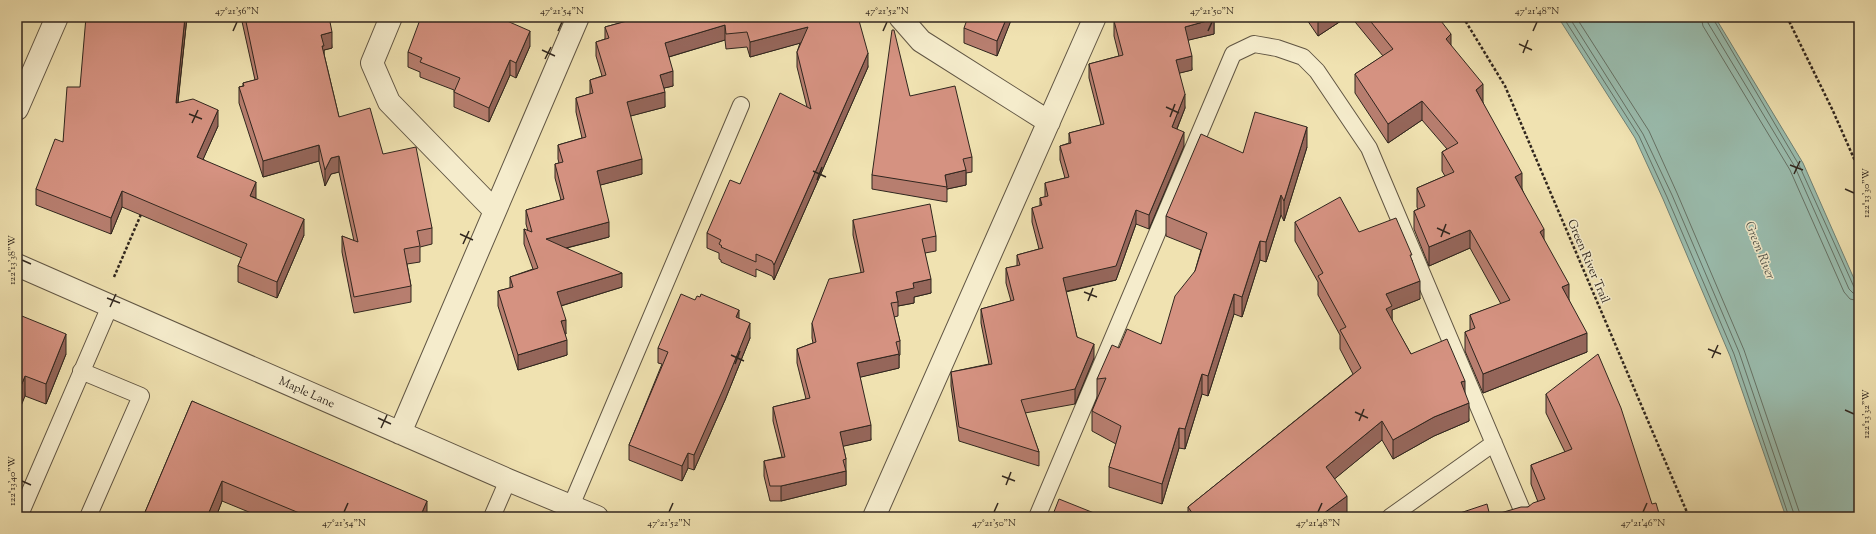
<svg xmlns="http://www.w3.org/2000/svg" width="1876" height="534" viewBox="0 0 1876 534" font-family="'Sorts Mill Goudy',serif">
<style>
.water{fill:#9abdaf;stroke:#708175}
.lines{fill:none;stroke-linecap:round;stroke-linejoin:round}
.shore{stroke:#657266;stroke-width:1}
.service-casing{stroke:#605543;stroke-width:18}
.minor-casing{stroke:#605543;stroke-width:24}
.path{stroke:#30261e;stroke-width:2.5;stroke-dasharray:3 2;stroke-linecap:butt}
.service{stroke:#f5eccc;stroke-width:16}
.minor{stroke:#f5eccc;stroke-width:22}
.wall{fill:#b77e6f;stroke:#30261e}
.shaded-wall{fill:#95665a;stroke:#30261e}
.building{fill:#d59281;stroke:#30261e}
.ticks{fill:none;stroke:#30261e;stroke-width:1.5}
.labels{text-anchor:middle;stroke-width:3;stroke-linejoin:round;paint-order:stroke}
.street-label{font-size:12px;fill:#30261e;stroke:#f5eccc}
.water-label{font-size:13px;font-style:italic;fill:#50534a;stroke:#f5eccc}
.neatline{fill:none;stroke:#30261e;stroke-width:1.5}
.ticks-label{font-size:10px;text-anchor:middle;fill:#30261e}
</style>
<rect width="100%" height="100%" fill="#f0e2b1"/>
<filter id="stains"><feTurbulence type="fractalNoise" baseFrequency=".005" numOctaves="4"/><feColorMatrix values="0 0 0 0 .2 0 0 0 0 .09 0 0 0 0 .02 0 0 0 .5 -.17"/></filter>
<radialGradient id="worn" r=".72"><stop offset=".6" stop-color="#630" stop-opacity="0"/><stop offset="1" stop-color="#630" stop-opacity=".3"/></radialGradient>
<path class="water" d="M1558,17H1715L1803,163L1859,290V517H1786L1730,356L1663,199L1635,138Z"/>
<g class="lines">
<path class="shore" d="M1563,17L1639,136L1667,197L1734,354L1789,517
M1569,17L1643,134L1672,195L1739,352L1795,517
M1576,17L1649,131L1677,193L1744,350L1801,517
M1701,17L1703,26L1790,170L1844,292L1850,299L1859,301
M1707,17L1708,23L1795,167L1849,289L1853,293L1859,295
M1712,17L1799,165L1854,287L1859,290"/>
<g class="service-casing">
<path id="service" d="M81,371L141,396L88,517
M571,506L741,105
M19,517L110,306
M492,517L508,480
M1037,517L1233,54L1254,44L1277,48L1303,57L1317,71L1369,148L1525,517
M1390,517L1494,443"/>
</g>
<g class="minor-casing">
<path id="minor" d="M391,17L372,63L389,102L495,211
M900,17L921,41L1049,122
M17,109L57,17
M17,265L508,480L597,517
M400,433L578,17
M874,517L1095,17"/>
</g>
<path class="path" d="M1463,17L1505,86L1689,517
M1787,17L1833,111L1859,170
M114,277L142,212"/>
<use href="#service" class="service"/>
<use href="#minor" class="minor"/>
</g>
<path class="wall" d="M187,17L178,103L218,126L203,159L304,235L277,298L238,282V266L242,258L122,207L111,234L36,205V189L63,142L80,87Z
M241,17H329L332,48L324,50V54L339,117L383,154L432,228V244L420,247V262L407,264L411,286V302L354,313L342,252V236L354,241L339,172L331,174L325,186L319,161L263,177L239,103V87L243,86V83L255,80Z
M633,17H858L868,67L774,280L772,276L756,269V277L721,262V260L719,259V253L707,248V233L740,184L807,107L797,67V52L800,43L750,57L747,47L726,49L725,40L669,57L673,86L664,88L665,107L630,116L642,174L600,185L609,237L567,248L622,287L561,306L566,334L565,335L567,355L518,370L498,306V291L510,288V277L533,269L524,244V229L528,231L526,224V210L561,200L555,178V164L559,163L558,159V145L582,138L576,112V98L590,94V80L602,76L596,56V42L605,39V27L634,19Z
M1012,17L997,56L964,43V28Z
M1129,17H1214V34L1188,40L1192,70L1179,73L1185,108L1177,129L1184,146L1149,229L1136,224L1116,280L1066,292L1077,337L1094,358L1075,404L1025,413L1039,452V466L959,441L951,386V372L989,364L981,323V309L1011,301L1006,283V268L1017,266V255L1039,249L1032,222V208L1040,206V198L1045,197V183L1065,178L1060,160V146L1069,143V133L1101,125L1089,78V64L1119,56L1114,36V21L1129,18Z
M1305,17H1347L1318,36Z
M1351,17H1438L1451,46L1483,103L1522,189L1544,240L1569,300L1587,352L1483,393L1465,351V332L1470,330V315L1501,304L1470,248L1429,266L1414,229V211L1418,209L1417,207V188L1445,176L1442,171V152L1447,149L1422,120L1388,143L1355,93V74L1383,56Z
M530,46L516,78L510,75L489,122L454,107V90L420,77V72L408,67V52Z
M910,96L972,157V172L966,173V185L947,189V202L872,189V175Z
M1307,147L1284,221L1281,215L1266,262L1260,260L1242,317L1234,314L1208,396L1202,394L1185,449L1179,448L1162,504L1109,487V467L1116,444L1092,431V411L1097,398V379L1119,348L1161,344L1195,271L1201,250L1166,236V216L1243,153Z
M853,220L936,236V251L925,253L931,293L914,297V303L898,306V316L894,317L900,341V355L899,356V368L860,377L871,440L843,446L846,459V485L781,501H770L764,476V461L782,457L773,421V407L806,399L797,363V349L813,343L812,338V323L861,272L853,235Z
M1295,222L1359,232L1412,260L1420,299L1392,310V321L1411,354L1465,393L1469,421L1434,436L1393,459L1382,440L1334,479L1347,514L1343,517H1188V507L1353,374L1340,349V335L1318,295V282L1295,241Z
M17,314L66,354L46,404L25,396Z
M739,318L750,338L725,400L694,470L688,468L682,481L629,460V445L662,364L658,363V348Z
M1546,394L1652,504L1660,517H1457V514L1490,516L1528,507L1538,502L1531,484V465L1565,452L1546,413Z
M192,401L427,517H261L222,501L216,517H143Z"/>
<path class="shaded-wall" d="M17,17H19L17,23Z
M185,17H187L176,119V103Z
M1007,17H1012V18L997,56V41Z
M1318,17H1347L1318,36Z
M1214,19V34L1185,41V27Z
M725,25V40L665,58V43Z
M808,27V41L750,57V42Z
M530,31V46L516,78V63Z
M332,32V48L324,50V62L321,35Z
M1451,34V53L1446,39Z
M868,53V67L774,280V265Z
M1192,56V70L1176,74V60Z
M510,60V75L489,122V108Z
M673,71V86L660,89V75Z
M1483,84V103L1476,90Z
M665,92V107L627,117V102Z
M1185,94V108L1172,141V127Z
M1422,101V120L1388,143V124Z
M218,110V126L197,173V157Z
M1307,127V147L1284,221V201Z
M1184,132V146L1149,229V215Z
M319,145V161L263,177V161Z
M339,156V172L331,174L325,186V170L331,158Z
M642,159V174L597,186V171Z
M966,170V185L947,189L945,175Z
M1522,173V192L1515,177Z
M256,182V198L250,196Z
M122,191V207L111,234V218Z
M1281,195V215L1266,262V242Z
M1136,210V224L1116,280L1063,292V278Z
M304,219V235L277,298V282Z
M609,222V237L546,253V239Z
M1544,229V248L1540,232Z
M1470,230V248L1429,266V247Z
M1260,241V260L1242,317V297Z
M622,273V287L557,307V292Z
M931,279V293L914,297V303L898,306V302L896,292L913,283Z
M1420,281V299L1392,310V325L1386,328V294Z
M1569,284V303L1562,287Z
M1234,294V314L1208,396V376Z
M739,310V325L736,317Z
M566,320V334L561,336V321Z
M750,323V338L725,400L694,470V455Z
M1587,333V352L1483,393V374Z
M66,334V354L46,404V384Z
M567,340V355L518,370V355Z
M1094,344V358L1075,404V389Z
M899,354V368L857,378V363Z
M1202,374V394L1185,449V429Z
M25,376V396L17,416V396Z
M1465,381V400L1461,382Z
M1469,403V421L1434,436L1393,459V440L1434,417Z
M1382,421V440L1326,486V467Z
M871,425V440L840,447V432Z
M1179,428V448L1162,504V484Z
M688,453V468L682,481V466Z
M846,471V485L781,501V486Z
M222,481V501L216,517H207Z
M1347,496V514L1343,517H1324V513Z
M427,501V517H420Z"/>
<path class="building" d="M86,17H185L176,103L193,99L218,110L197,157L256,182L250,196L304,219L277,282L238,266L247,244L122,191L111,218L36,189L55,139L63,142L67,87H80Z
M245,17H329L332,32L321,35L324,46H322L339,117L370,108L383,154L416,147L432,228L417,231L420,246L404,249L411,286L354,297L342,236L358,242L339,156L331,158L325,170L319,145L263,161L239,87L244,86L243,83L258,79Z
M421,17H498L530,31L516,63L510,60L489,108L454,92L460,78L420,62L422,58L408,52Z
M637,17H858L868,53L774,265L772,261L756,254V262L721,247L722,246L719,244L721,240L707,233L730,180L740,184L780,93L811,109L797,52L808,27L750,42L747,32L726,34L725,25L665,43L673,71L660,75L665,92L627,102L642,159L597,171L609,222L546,239L622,273L557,292L566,320L561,321L567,340L518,355L498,291L513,287L510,277L538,268L524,229L532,232L526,210L564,199L555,164L563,162L558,145L586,137L576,98L593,93L590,80L606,75L596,42L609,38L605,27L638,18Z
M968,17H1007L997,41L964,28Z
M1131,17H1214V19L1185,27L1192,56L1176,60L1185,94L1172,127L1184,132L1149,215L1136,210L1116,266L1063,278L1077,337L1094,344L1075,389L1021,400L1039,452L959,427L951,372L992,364L981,309L1014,300L1006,268L1020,265L1017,255L1043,248L1032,208L1042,205L1040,198L1048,196L1045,183L1069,177L1060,146L1071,143L1069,133L1104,124L1089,64L1123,55L1114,21L1131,18Z
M1367,17H1438L1451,34L1446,39L1483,84L1476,90L1522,173L1515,177L1544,229L1540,232L1569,284L1562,287L1587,333L1483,374L1465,332L1475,328L1470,315L1510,300L1470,230L1429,247L1414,211L1425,206L1417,188L1454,172L1442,152L1458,143L1422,101L1388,124L1355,74L1393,49Z
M892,30H894L910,96L955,86L972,157L963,159L966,170L945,175L947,187L872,175Z
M1255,112L1307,127L1284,201L1281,195L1266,242L1260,241L1242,297L1234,294L1208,376L1202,374L1185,429L1179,428L1162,484L1109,467L1121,426L1092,411L1106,378L1097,379L1112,345L1119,348L1127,329L1161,344L1175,296L1195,271L1207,233L1166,216L1201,134L1243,153Z
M1340,197L1359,232L1396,218L1412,255H1410L1420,281L1386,294L1392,306L1386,309L1411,354L1447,339L1465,381L1461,382L1469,403L1434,417L1393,440L1382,421L1326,467L1347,496L1324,513L1327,517H1195L1188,507L1361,368L1340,330L1346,327L1318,276L1323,273L1295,222Z
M930,204L936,236L922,239L931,279L913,283L914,288L896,292L898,302L891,303L900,341L896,342L899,354L857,363L871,425L840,432L846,459L843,460L846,471L781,486H770L764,461L785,457L773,407L810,398L797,349L816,342L812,323L829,279L864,272L853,220Z
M681,294L695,300L697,296L700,297L701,294L739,310L736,317L750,323L725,385L694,455L688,453L682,466L629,445L668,352L658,348Z
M17,314L66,334L46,384L25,376L17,396Z
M1598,354L1621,408L1652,504L1656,503L1660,517H1458L1457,514L1487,504L1490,516L1521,507H1528L1533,503L1545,499L1531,465L1572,449L1546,394Z
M192,401L427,501L420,517H309L222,481L207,517H143Z
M1059,499L1104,517H1052Z
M937,514V517H922Z"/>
<path class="ticks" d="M233,31L237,22M558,31L562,22M883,31L887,22M1208,31L1212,22M1533,31L1537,22M1519,44L1532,50M542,50L555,56M1523,53L1528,40M545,59L551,47M1166,107L1179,113M189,114L202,119M1170,117L1175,104M192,123L198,110M1790,165L1803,170M813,171L826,177M1794,174L1800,161M817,180L822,167M1845,189L1854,193M1437,228L1450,234M460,234L473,240M1441,237L1446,224M463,244L469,231M22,260L31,264M1084,292L1097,297M107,298L120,303M1088,301L1093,288M110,307L116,294M1708,349L1721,354M731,355L744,361M1712,358L1718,345M735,364L740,351M1845,410L1854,414M1355,412L1368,418M378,418L391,424M1359,421L1364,409M381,428L387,415M1002,476L1015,481M22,481L31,485M1006,485L1011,472M344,512L348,503M669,512L673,503M994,512L998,503M1318,512L1322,503M1643,512L1647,503"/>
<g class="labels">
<g class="street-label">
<text transform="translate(1589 261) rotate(67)" y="4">Green River Trail</text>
<text transform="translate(307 392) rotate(24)" y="4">Maple Lane</text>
</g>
<g class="water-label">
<text transform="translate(1761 250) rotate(68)" y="5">Green River</text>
</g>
</g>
<rect width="1876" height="534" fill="none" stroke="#f0e2b1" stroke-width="44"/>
<rect x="22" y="22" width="1832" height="490" class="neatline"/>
<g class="ticks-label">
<text x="237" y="14">47°21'56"N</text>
<text x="562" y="14">47°21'54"N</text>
<text x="887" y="14">47°21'52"N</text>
<text x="1212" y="14">47°21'50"N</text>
<text x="1537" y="14">47°21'48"N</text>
<text transform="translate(1865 193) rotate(-90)" y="4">122°13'30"W</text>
<text transform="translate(11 260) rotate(-90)" y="4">122°13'38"W</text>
<text transform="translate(1865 414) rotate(-90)" y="4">122°13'32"W</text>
<text transform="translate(11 481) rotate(-90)" y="4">122°13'40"W</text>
<text x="344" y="526">47°21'54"N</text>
<text x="669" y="526">47°21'52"N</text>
<text x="994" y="526">47°21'50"N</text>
<text x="1318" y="526">47°21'48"N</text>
<text x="1643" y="526">47°21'46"N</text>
</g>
<rect width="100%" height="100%" filter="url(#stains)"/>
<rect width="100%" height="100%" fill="url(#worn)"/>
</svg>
